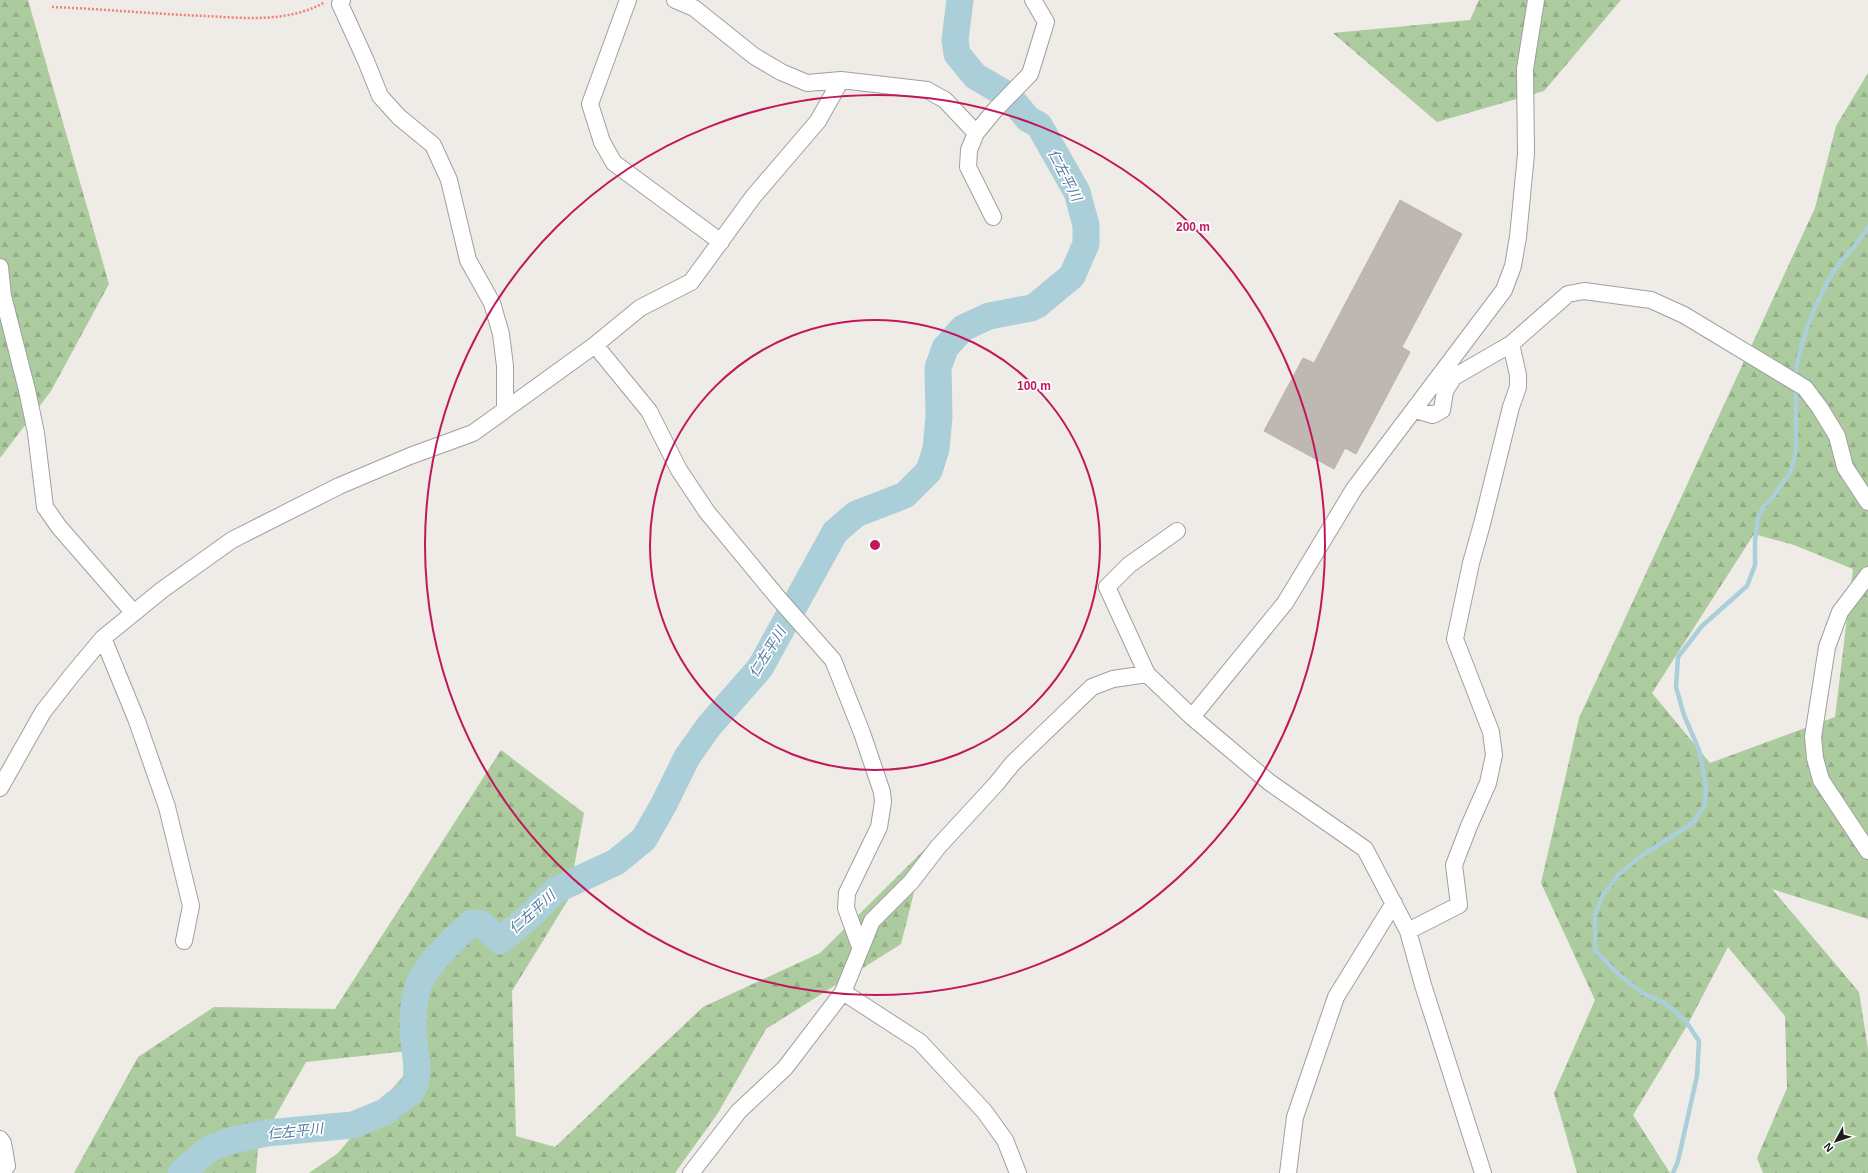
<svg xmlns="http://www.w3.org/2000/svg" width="1868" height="1173" viewBox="0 0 1868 1173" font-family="Arial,'Noto Sans JP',sans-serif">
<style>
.forest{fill:url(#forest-firs);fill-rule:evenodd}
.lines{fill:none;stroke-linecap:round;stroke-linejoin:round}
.stream{stroke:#aacfd9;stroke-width:4.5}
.river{stroke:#aacfd9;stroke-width:27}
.building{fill:#bfb7b2;stroke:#bfb2a9}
.minor-casing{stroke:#a0a0a0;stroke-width:18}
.path{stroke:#ee8177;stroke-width:2.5;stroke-dasharray:2 2;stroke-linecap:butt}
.minor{stroke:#fff;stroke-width:16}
.ring{fill:none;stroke:#c2185b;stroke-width:2}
.labels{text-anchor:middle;stroke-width:3.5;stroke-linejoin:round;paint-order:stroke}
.water-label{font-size:14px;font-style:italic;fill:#5079a0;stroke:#fff}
.centre{fill:#c2185b;stroke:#fff;stroke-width:2}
.ring-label{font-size:12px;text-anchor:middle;font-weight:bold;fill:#c2185b;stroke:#fff;stroke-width:3.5;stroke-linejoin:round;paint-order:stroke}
</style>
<defs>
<pattern id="forest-firs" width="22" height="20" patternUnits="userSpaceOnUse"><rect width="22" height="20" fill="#accb9e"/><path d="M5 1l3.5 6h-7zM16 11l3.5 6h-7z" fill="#94ae88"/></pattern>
</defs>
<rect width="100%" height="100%" fill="#efebe6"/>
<path class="forest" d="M0,0H28L109,284L51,391L0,458Z
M1479,0H1621L1544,91L1437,122L1333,33L1470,20Z
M1868,73V919L1772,889L1859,992L1868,1049V1173H1763L1757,1158L1787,1088L1785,1016L1728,947L1688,1024L1633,1115L1670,1173H1577L1554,1093L1595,1000L1541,883L1579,718L1815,208L1836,126ZM1754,534L1794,545L1853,569L1835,717L1710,763L1652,693Z
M501,750L584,813L568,900L512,991L516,1136L555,1147L703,1007L820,953L925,849L901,944L766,1029L718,1113L675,1173H309L338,1153L426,1049L306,1062L258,1147L256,1173H74L138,1057L214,1007L335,1009Z"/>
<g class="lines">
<path class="stream" d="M1796,378C1796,349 1818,296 1834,271C1844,256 1859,244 1868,227
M1673,1173L1678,1161L1697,1076L1699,1041L1685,1020L1663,1002L1642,993L1617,973L1595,950V915L1603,895L1618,875L1640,857L1693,823L1705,805L1706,785L1699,750L1684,715L1676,687L1678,657L1702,626L1747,586L1755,565V541L1758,518L1764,506L1773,497L1791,471L1796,450V386"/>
<path class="river" d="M181,1173L209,1149L229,1141L267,1133L353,1125L387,1111C391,1103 411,1097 415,1084C420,1068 414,1050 413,1033C413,1016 413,991 423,976C434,958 455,937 472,923L482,924L500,941L531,915L556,890L616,862L644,839L664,804L687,757L709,726L760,668L835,532L856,514L905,495L929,471L936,449L939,417L938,368L945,348L963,328L989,316L1031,308L1037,305L1072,276L1086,244V225L1077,192L1039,125L1028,119L1009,96L975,76L957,54L955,40L960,0"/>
</g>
<path class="building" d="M1400,200L1462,234L1402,347L1410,352L1356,454L1345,448L1334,469L1264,431L1303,358L1314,363Z"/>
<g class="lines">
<g class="minor-casing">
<path id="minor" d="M342,0L340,4L366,61L380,96L399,117L433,145L449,180L468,260L492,303L501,334L505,366V408
M628,0L590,104L602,142L614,163L721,242
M675,0L694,8L754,56L781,72L807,83L841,80L927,90L945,100L976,133L995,110L1030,74L1046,22L1033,0
M976,133L969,150L968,167L993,217
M0,267L3,296L27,390L36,433L45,507L59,527L133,612
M595,345L649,411L679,470L707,512L779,599L833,660L862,733L882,792L883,802L879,827L847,893L846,908L860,947
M1415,410L1433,415L1442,410L1445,391L1454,377L1511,344L1568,294L1584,291L1651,300L1684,315L1805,388L1820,408L1837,436L1845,467L1868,502
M1177,531L1129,565L1107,587L1147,674L1192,717L1269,782L1365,849L1408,931L1423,985L1483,1173
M1868,575L1840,612L1827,647L1813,737L1815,758L1821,780L1868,851
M103,638L137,721L167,807L191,906L184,941
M1192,717L1285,603L1354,489L1504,290L1513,266L1518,237L1526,154L1525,69L1536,0
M0,788L43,712L72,675L103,638L162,590L232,540L339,486L410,456L473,433L595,345L640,308L691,282L753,197L818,121L841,80
M1408,931L1459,905L1454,865L1469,826L1488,783L1494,755L1491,732L1455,639L1471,563L1482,524L1511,407L1518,387V375L1511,344
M843,992L920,1042L984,1111L1005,1140L1018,1173
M0,1139L3,1143L7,1166L1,1173
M691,1173L739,1111L785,1068L843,992L872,921L911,882L938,847L996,784L1013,763L1092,687L1113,679L1147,674
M1288,1173L1295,1117L1336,997L1394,903"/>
</g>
<path class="path" d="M52,7C103,9 154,14 205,16C244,18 289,23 325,2"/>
<use href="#minor" class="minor"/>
</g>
<g class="ring">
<circle cx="875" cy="545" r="225"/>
<circle cx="875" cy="545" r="450"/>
</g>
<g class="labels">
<g class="water-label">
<text transform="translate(1065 175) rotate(63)" y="5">仁左平川</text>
<text transform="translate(767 652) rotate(-58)" y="5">仁左平川</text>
<text transform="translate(532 912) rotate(-42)" y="5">仁左平川</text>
<text transform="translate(295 1131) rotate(-6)" y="5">仁左平川</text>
</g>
</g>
<circle cx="875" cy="545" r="6" class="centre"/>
<g class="ring-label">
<text x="1193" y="231">200 m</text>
<text x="1034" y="390">100 m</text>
</g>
<g transform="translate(1836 1141) rotate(230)" stroke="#ffffff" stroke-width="3" paint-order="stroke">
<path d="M0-3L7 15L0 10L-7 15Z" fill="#1f1f1f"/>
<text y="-6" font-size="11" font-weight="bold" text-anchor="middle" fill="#1f1f1f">N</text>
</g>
</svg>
